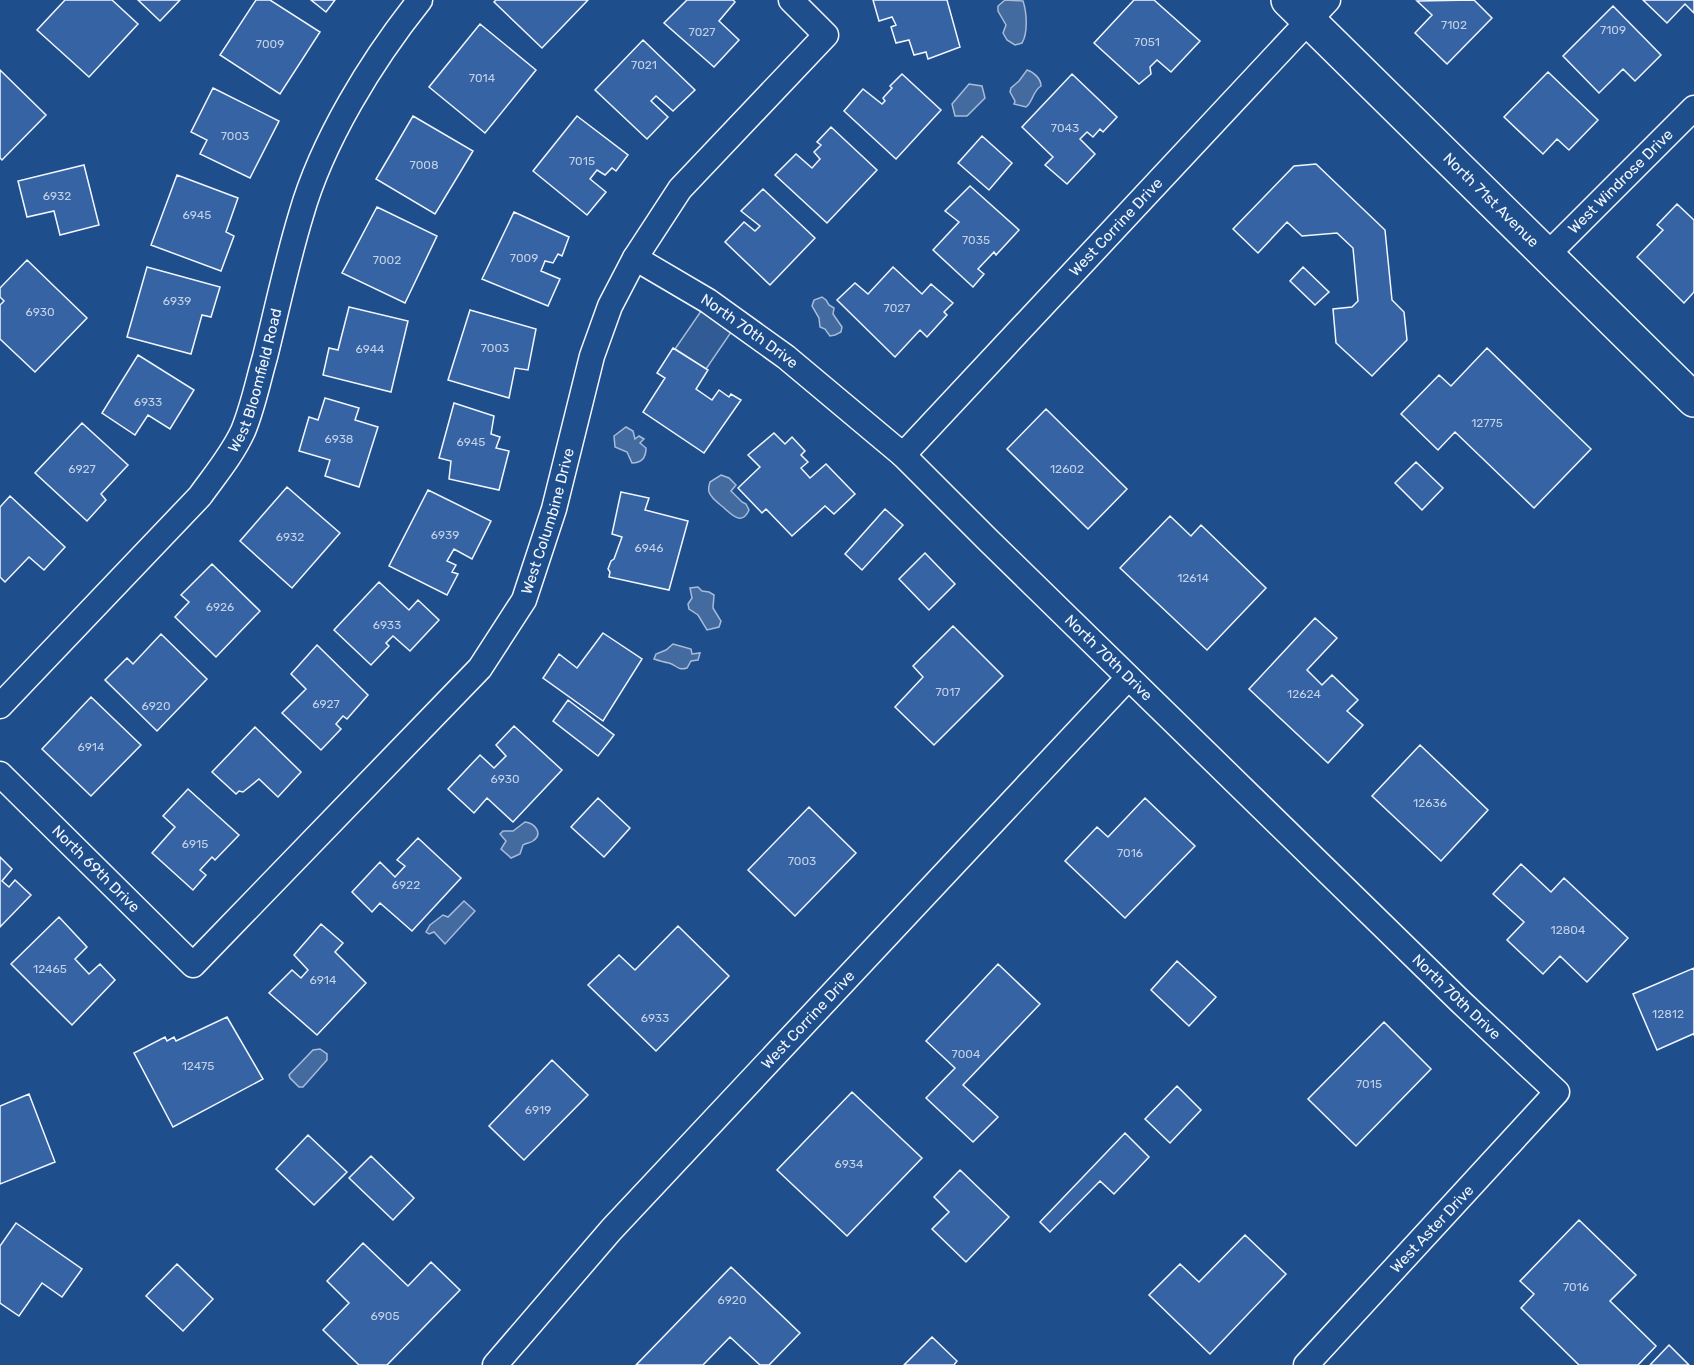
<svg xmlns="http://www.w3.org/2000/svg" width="1694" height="1365" viewBox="0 0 1694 1365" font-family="Rubik,sans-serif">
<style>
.built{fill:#305b95;stroke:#a8bbd7;stroke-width:1.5}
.water{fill:#446ba0;stroke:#a8bbd7;stroke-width:1.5}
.building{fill:#3563a3;stroke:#f2f6ff;stroke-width:1.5}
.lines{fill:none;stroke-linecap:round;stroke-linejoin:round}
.street-casing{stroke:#f2f6ff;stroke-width:27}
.secondary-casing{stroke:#f2f6ff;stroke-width:36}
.street{stroke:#1f4e8c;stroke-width:24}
.secondary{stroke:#1f4e8c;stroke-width:33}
.labels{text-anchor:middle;stroke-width:4.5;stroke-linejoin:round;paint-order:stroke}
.number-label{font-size:12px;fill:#c3d1e8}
.street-label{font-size:15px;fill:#f2f6ff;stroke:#1f4e8c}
</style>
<rect width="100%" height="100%" fill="#1f4e8c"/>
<path class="built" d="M708,301L738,322L706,369L675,349Z"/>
<path class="water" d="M1005,0L1023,1C1027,13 1028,33 1022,43L1015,45L1007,40L1003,33L1006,25L998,11V6Z
M1027,70C1034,72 1041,79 1041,86C1032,92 1033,102 1026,107L1014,104L1015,101L1010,92L1011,88L1019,81Z
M969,84L982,86L985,98L967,116H955L952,104Z
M822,297L826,300L829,305L834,308L833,314L842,327L841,332L835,335L830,336L825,329L820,327L819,318L812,306L814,300Z
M626,427L633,431L635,439L639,436L644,439L640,443L646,448C646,458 642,463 632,463L627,452L615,447L614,436Z
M721,475L729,478L736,485L731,491L742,502L746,504L749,510C742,526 732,515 723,507C718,503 711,498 709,492C708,488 709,486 710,482Z
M698,587L702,591L709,592L714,595L713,608L721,621L719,627L707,630L698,615L689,609L688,604L692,598L690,588Z
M673,644L691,649L692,654L700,653L698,660L691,661L687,668C677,671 677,665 669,663C663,662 660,661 654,659L656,654L666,650Z
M525,822C534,823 544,833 533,841C530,843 526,843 523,845L520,854L511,858L501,849L506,841L500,834L503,831H513Z
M464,901L475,911L445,944L434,932L429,934L426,932L430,925L443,915L448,917Z
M320,1049L327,1054V1060L303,1087H299L290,1078L289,1075L313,1050Z"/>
<path class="building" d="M65,0H112L138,24L89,77L37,30Z
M138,0H180L160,21Z
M256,0H270L320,32L280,94L220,55Z
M311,0H335L326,12Z
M496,0H588L542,48L494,2Z
M687,0H733L735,2L719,21L739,40L714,67L664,23Z
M873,0H947L960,47L928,59L926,52L914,55L909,40L896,43L891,27L896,25L892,17L879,21Z
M1134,0H1154L1200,41L1171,72L1157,60L1150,67L1151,74L1139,84L1094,43Z
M1474,0L1492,18L1447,64L1415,33L1432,15L1417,1Z
M1643,0H1694V13L1685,4L1667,23Z
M1613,6L1661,55L1635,81L1623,69L1599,93L1563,56Z
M480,24L536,70L485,133L429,87Z
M643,40L695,90L673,111L656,96L651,101L668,117L647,139L595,90Z
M0,70L46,115L2,160L0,158Z
M1548,72L1598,120L1569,150L1557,139L1543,154L1504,117Z
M902,74L941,110L896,159L844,111L863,89L882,104L885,101L883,98L892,88L890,86Z
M1072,74L1117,117L1103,132L1100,129L1093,137L1087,132L1080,139L1095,154L1067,184L1045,165L1053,157L1022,127Z
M213,88L279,121L250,178L200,154L207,140L191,132Z
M413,116L473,151L435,214L376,179Z
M577,116L628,155L616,171L612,168L605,175L597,170L590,179L606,192L587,215L533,171Z
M831,127L877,170L827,223L775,175L796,154L812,168L820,159L814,152L821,145L817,142Z
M982,136L1012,163L989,190L958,163Z
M1316,164L1385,230L1392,300L1404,312L1407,340L1372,376L1336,343L1333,309L1352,307L1358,301L1353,248L1337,233L1302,236L1287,222L1258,253L1233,229L1294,166Z
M84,165L99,225L60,235L54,211L27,217L18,181Z
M177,175L238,198L226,232L234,236L221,271L151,245Z
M970,186L1019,230L996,255L994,252L978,269L984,274L973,287L933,250L959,222L945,211Z
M763,189L815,238L770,285L725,242L744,222L755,231L760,226L741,211Z
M1677,204L1694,220V292L1684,303L1637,257L1663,230L1657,225Z
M377,207L437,236L405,303L342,273Z
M514,212L569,237L562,256L558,254L553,263L545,261L541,271L560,279L548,306L482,279Z
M27,260L87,318L35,372L0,339V305L4,301L0,297V288Z
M147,267L220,287L211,317L202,315L191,354L127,337Z
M893,267L922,294L931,284L953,303L944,312L947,315L927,337L920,330L895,357L837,300L855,283L868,294Z
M1303,267L1329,292L1315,305L1290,281Z
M349,307L408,321L391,392L323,375L329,348L338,350Z
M470,310L536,329L528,370L515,368L509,398L448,380Z
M673,348L708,370L696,389L712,400L719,390L729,397L731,394L741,400L704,453L643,412L665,378L657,373Z
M1487,348L1591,449L1534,508L1455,432L1438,450L1401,414L1439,375L1451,386Z
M138,355L194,390L170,429L148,415L135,435L102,413Z
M325,398L359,408L355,420L378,427L359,487L325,476L330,460L299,451L309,417L318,420Z
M454,403L494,416L491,434L500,437L496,448L509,451L499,490L449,479L451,461L439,458Z
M1046,409L1127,489L1088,529L1007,449Z
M82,423L128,465L101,494L106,500L87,521L35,473Z
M774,433L785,444L792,437L805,451L801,455L808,462L801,468L810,478L826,464L855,494L834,514L825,506L792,536L766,509L762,513L738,488L760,467L748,455Z
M1416,462L1443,488L1422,510L1395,483Z
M287,487L340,533L292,588L240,541Z
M428,490L491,521L472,559L454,549L447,561L456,565L452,572L458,574L447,595L389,566Z
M621,492L649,498L645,510L688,521L669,590L609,577L610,572L608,569L611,561L614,559L622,537L612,534Z
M10,496L65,547L44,570L29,557L5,582L0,577V507Z
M885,509L903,525L862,570L845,554Z
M1170,516L1191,536L1201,525L1266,588L1207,650L1120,568Z
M925,553L955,584L929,610L899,579Z
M212,564L260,611L216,657L175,617L189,602L181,595Z
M379,582L409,610L418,600L439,620L410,651L393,636L386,643L389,646L371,665L334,630Z
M1315,618L1337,638L1307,670L1322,685L1332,675L1358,700L1347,711L1363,725L1328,763L1249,689Z
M953,626L1003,676L934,745L895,707L923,677L913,666Z
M603,633L642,659L603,721L543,678L559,654L577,668Z
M161,634L207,679L157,731L105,680L127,658L133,664Z
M317,645L368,695L347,719L343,716L336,724L341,729L321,750L282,713L306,689L291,674Z
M91,697L141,745L91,796L42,749Z
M568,700L614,735L598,756L553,721Z
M514,726L562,770L513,822L487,798L474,813L448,789L480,755L494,768L506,756L496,745Z
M255,727L301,772L278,797L259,779L243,792L239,791L236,794L212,772Z
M1420,745L1488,810L1441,861L1372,796Z
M188,789L239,835L215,860L212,857L200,870L206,875L193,890L152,853L175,827L163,816Z
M598,798L630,828L604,857L571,827Z
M1145,798L1195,846L1125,918L1065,861L1097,827L1108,837Z
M809,807L856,853L795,916L748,870Z
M418,838L461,878L412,931L380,903L372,912L352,892L380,862L395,877L405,866L397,860Z
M0,857L12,869L2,881L9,887L15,880L31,895L0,927Z
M1521,864L1551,892L1564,878L1628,938L1587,982L1560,956L1543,974L1507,940L1524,922L1493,894Z
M59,917L87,947L75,959L89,974L100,964L115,980L72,1025L11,964Z
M321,924L343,943L335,952L366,983L317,1035L269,993L292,970L301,978L308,970L294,955Z
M678,926L729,976L656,1051L588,985L619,955L635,970Z
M1177,961L1216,997L1189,1026L1151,990Z
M998,964L1040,1004L963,1085L998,1117L973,1142L926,1098L955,1068L926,1041Z
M1694,968V1035L1693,1034L1657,1050L1633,994Z
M227,1017L263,1079L173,1127L134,1053L165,1037L167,1041L174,1037L176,1041Z
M1384,1022L1431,1069L1356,1146L1308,1099Z
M552,1060L588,1095L524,1160L489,1126Z
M1177,1086L1201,1110L1170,1143L1145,1119Z
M852,1092L922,1158L847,1236L777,1170Z
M29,1094L55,1162L0,1184V1106Z
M1125,1133L1149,1157L1114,1194L1100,1181L1050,1232L1040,1222Z
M308,1135L347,1172L314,1205L276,1169Z
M371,1156L414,1198L393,1220L349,1178Z
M960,1170L1009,1217L966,1262L932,1229L949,1212L934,1197Z
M1579,1220L1636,1275L1610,1301L1656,1346L1638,1365H1579L1521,1308L1534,1294L1520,1281Z
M16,1223L82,1269L62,1297L42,1283L19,1316L0,1303V1246Z
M1245,1235L1286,1274L1210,1354L1149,1295L1180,1264L1199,1282Z
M363,1243L408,1286L431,1262L460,1290L387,1365H359L323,1330L349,1303L327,1281Z
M177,1264L213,1299L183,1331L146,1296Z
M731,1267L800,1333L769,1365H760L730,1337L703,1365H636Z
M932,1337L957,1361L954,1365H904Z
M1669,1345L1689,1365H1650Z"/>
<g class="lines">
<g class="street-casing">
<g id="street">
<path id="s1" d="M1547,255L1694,108"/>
<path id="s2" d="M635,258L708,301L786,357L903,455L989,541L1462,1003L1557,1092L1306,1365"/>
<path id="s3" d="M903,455L1328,0"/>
<path id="s4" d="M0,706L200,496C215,475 232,455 243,431C253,407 258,381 265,357C277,309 287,261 301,215C322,141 372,60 420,0"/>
<path id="s5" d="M0,774L193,965L480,668L524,600L554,509L592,356L610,306L635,258L680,189L826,35L791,0"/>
<path id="s6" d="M495,1365L611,1230L1128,678"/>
</g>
</g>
<g class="secondary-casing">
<g id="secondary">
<path id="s7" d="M1288,0L1694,400"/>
</g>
</g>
<use href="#street" class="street"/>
<use href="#secondary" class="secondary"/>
</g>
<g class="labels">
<g class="number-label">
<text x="1454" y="29">7102</text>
<text x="1613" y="34">7109</text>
<text x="702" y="36">7027</text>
<text x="1147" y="46">7051</text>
<text x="270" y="48">7009</text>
<text x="644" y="69">7021</text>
<text x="482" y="82">7014</text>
<text x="1065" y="132">7043</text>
<text x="235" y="140">7003</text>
<text x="582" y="165">7015</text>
<text x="424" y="169">7008</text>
<text x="57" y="200">6932</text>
<text x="197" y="219">6945</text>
<text x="976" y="244">7035</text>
<text x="524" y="262">7009</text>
<text x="387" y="264">7002</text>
<text x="177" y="305">6939</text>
<text x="897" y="312">7027</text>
<text x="40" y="316">6930</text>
<text x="495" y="352">7003</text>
<text x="370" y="353">6944</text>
<text x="148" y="406">6933</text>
<text x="1487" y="427">12775</text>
<text x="339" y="443">6938</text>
<text x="471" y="446">6945</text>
<text x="82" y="473">6927</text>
<text x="1067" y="473">12602</text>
<text x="445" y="539">6939</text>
<text x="290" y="541">6932</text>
<text x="649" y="552">6946</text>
<text x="1193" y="582">12614</text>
<text x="220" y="611">6926</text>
<text x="387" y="629">6933</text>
<text x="948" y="696">7017</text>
<text x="1304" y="698">12624</text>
<text x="326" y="708">6927</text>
<text x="156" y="710">6920</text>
<text x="91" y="751">6914</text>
<text x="505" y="783">6930</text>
<text x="1430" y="807">12636</text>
<text x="195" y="848">6915</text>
<text x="1130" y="857">7016</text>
<text x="802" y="865">7003</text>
<text x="406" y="889">6922</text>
<text x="1568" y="934">12804</text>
<text x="50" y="973">12465</text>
<text x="323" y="984">6914</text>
<text x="1668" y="1018">12812</text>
<text x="655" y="1022">6933</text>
<text x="966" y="1058">7004</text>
<text x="198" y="1070">12475</text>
<text x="1369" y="1088">7015</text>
<text x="538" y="1114">6919</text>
<text x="849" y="1168">6934</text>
<text x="1576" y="1291">7016</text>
<text x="732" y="1304">6920</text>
<text x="385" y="1320">6905</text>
</g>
<g class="street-label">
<text dy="5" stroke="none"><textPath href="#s1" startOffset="104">West Windrose Drive</textPath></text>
<text dy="5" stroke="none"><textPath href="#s7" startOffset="285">North 71st Avenue</textPath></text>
<text dy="5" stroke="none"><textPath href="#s3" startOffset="312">West Corrine Drive</textPath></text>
<text dy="5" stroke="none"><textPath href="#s2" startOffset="136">North 70th Drive</textPath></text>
<text dy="5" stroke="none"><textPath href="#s4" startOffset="420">West Bloomfield Road</textPath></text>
<text dy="5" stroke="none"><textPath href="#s5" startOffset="848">West Columbine Drive</textPath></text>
<text dy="5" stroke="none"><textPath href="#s2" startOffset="622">North 70th Drive</textPath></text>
<text dy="5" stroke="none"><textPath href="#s5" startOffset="135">North 69th Drive</textPath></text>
<text dy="5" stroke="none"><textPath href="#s2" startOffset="1108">North 70th Drive</textPath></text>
<text dy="5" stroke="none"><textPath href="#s6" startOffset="466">West Corrine Drive</textPath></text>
<text transform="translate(1432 1229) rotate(-47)" y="5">West Aster Drive</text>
</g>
</g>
</svg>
